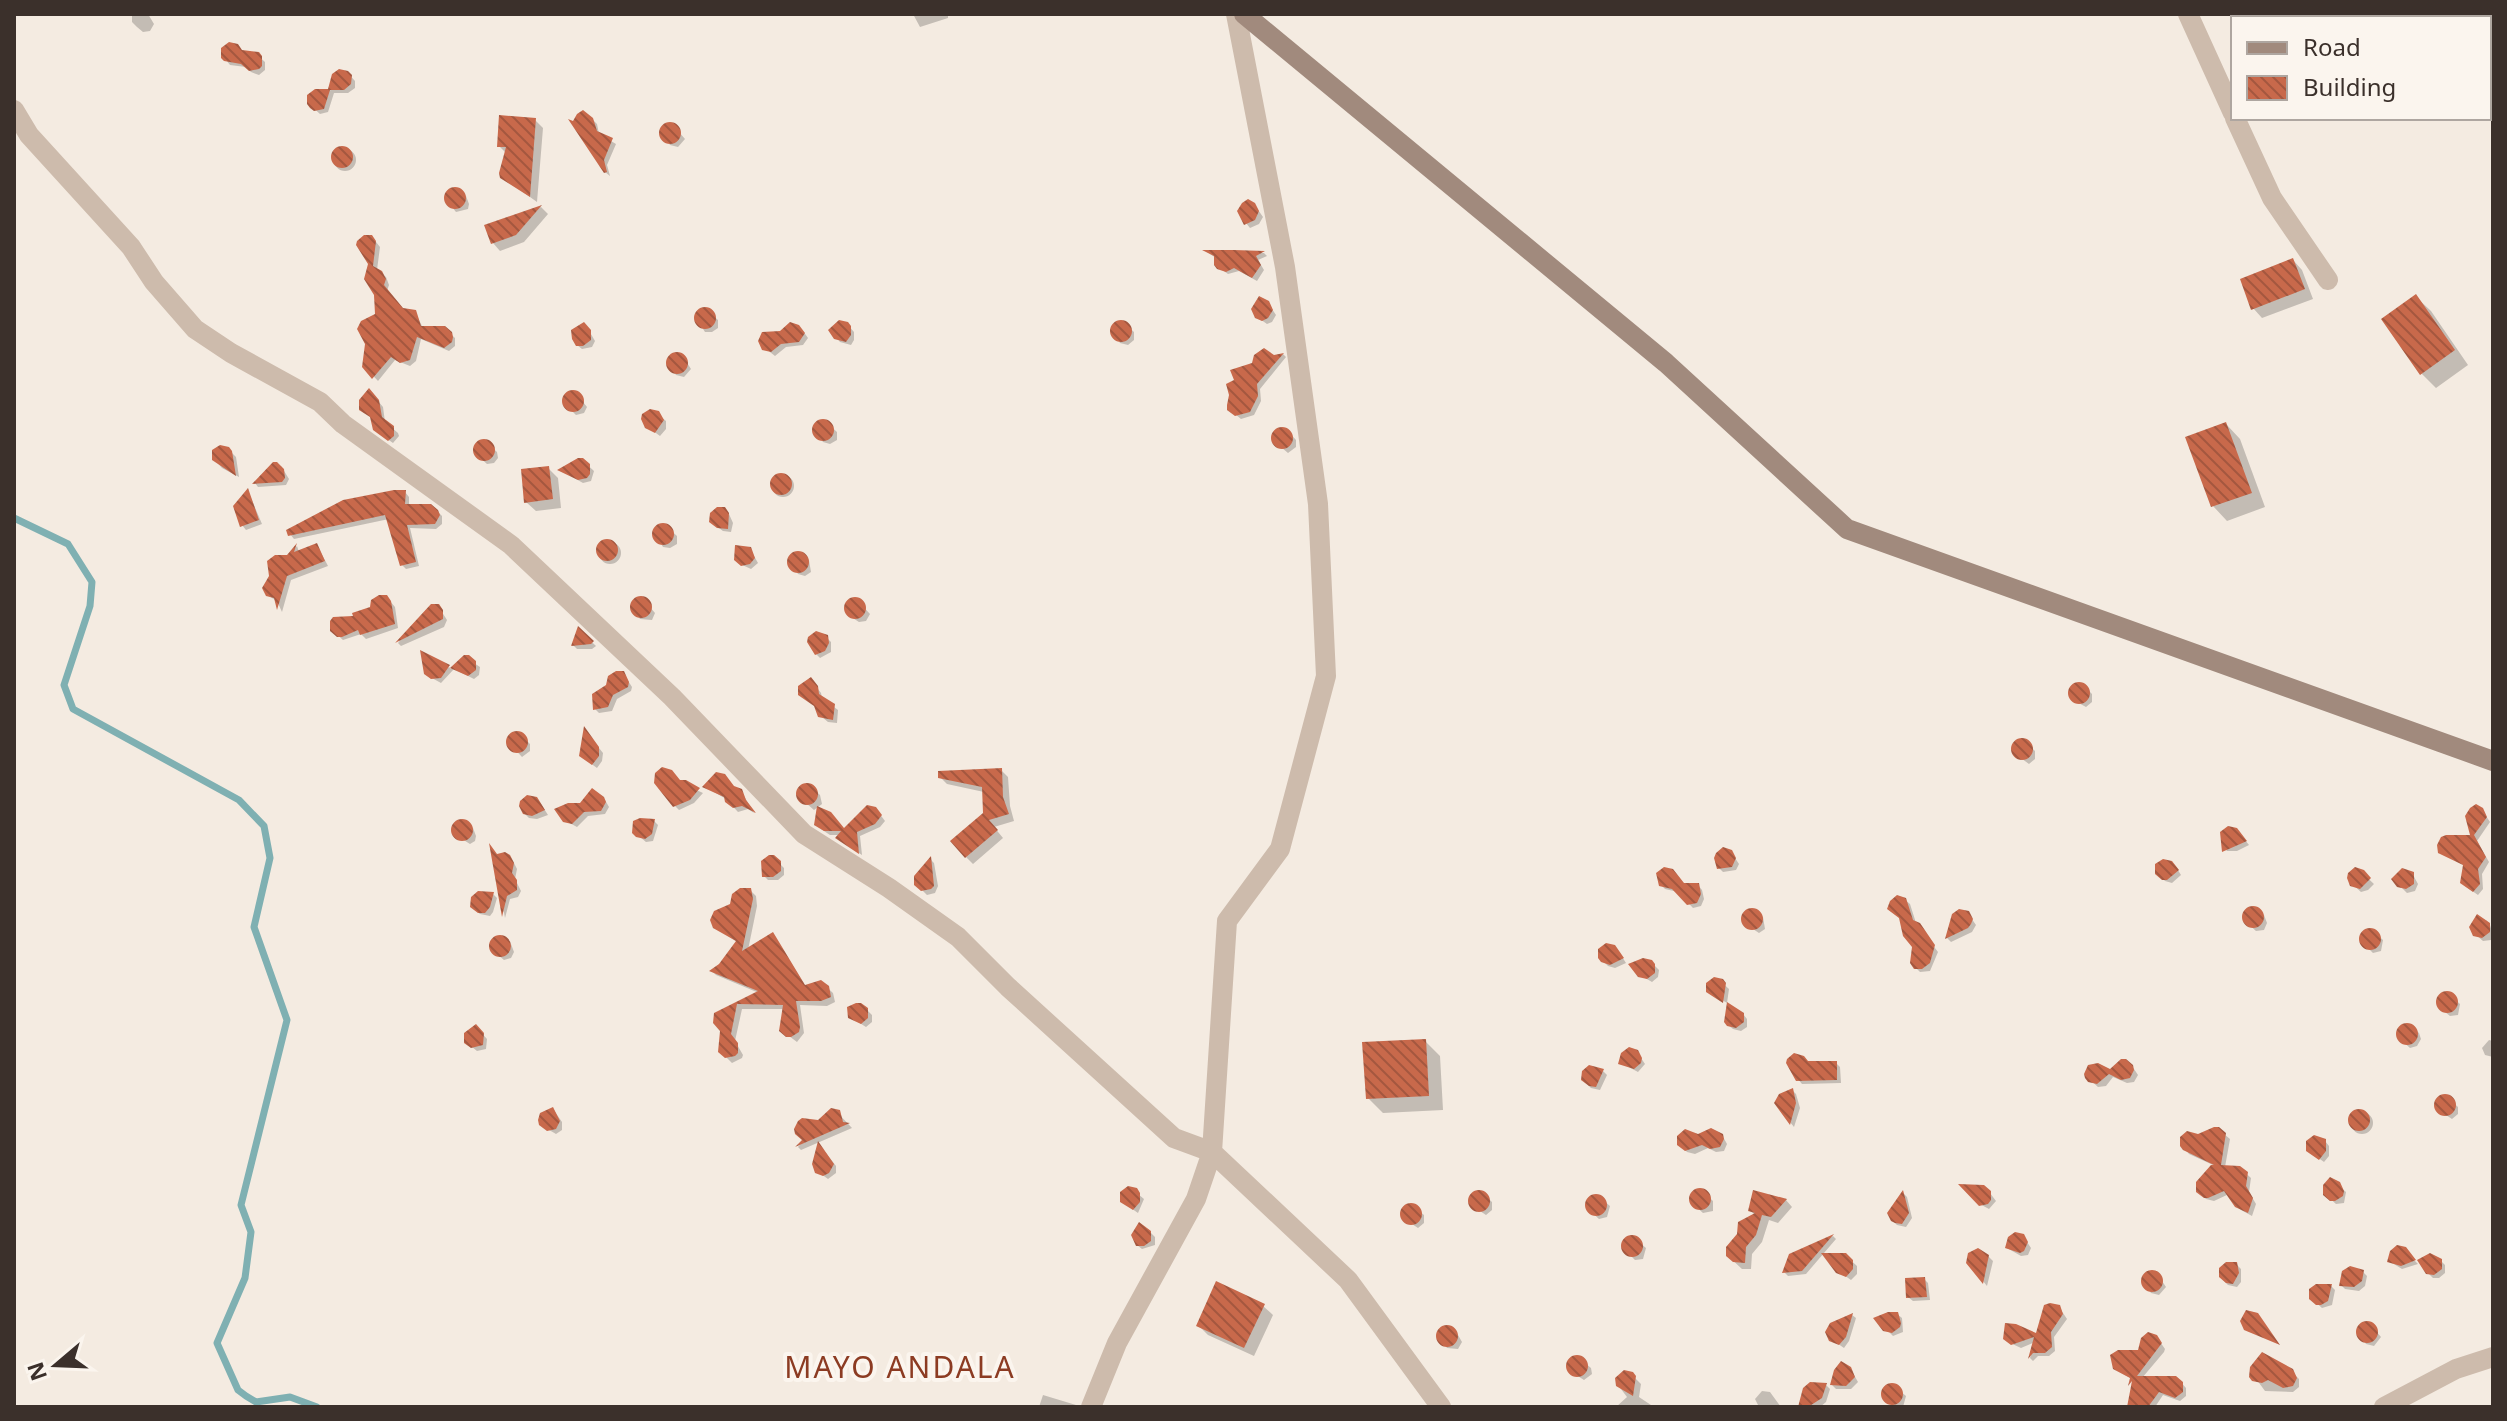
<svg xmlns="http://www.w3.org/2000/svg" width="2507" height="1421" viewBox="0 0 2507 1421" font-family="'Noto Sans',sans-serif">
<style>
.shadow{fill:#0003}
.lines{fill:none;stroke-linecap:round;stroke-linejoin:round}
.stream{stroke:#7fb0b2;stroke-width:7}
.building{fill:url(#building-back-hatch)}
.street{stroke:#cdbbac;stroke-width:20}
.secondary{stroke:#a18a7d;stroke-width:20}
.labels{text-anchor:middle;stroke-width:8;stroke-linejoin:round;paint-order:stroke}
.quarter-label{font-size:30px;letter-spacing:2px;fill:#8c3b22;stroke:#fbf5ee}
</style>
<defs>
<pattern id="building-back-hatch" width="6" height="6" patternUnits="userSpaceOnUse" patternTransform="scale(2)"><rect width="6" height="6" fill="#c8694b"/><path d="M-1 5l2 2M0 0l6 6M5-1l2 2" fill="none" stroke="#a4573f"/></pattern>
</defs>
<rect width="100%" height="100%" fill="#f4ebe1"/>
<path class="shadow" d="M132,14H148L154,24L150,31L143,32L137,27L132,22Z
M913,14H948V18L920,27Z
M241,52H254L265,62V70L259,75L251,72L246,67L230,65L226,60Z
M336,72H347L355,81V88L348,93H334L328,112L320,114L309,104L316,91H330Z
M592,119L597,124L599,134L616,144L607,165L610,176L605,172Z
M535,120L543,128L537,202L502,177L507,154L499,146Z
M672,124L685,139L678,147L670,145L662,133L665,126Z
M334 160a11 11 0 1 1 22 0a11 11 0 1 1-22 0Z
M453,189L466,196L469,204L468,209L456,212L452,207L446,198Z
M1254,204L1263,217L1259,224L1250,228L1246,223Z
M541,207L548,214L524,242L500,251L493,243L487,226Z
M372,237L380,247L377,270L386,277L389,285L387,291L403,310L415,312L423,328H444L455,338V346L449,351L421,339L416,361L410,366L395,360L378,381L364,366L377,315L370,263Z
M1207,252L1264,253L1267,256L1258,260L1264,270L1257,281L1239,271L1228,274L1217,266L1216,258Z
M2293,260L2302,270L2313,299L2262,318L2253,308Z
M2416,297L2431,311L2468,365L2436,388L2421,373Z
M1268,303L1276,315L1272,322L1267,324L1257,317Z
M705,309L718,320V328L712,332H705L696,318Z
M1123,322L1134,332V340L1128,345L1120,343L1112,330L1116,324Z
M847,324L854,332V340L851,345L840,342L836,337Z
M588,329L595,341L592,347L582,349L577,345Z
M803,331L808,338L803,345L786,347L775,356L761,345Z
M673,354L682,355L691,369L684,377L676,375L668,363Z
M1283,354L1286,357L1260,389L1261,401L1254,415L1241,419L1229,409L1273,358Z
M575,392L587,407L584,413L576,415L565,404L568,394Z
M373,395L383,407L385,422L398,433L399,436L393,443L380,434Z
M654,411L666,421V429L660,436L649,428Z
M826,422L837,432V440L830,444L823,442L815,430L818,423Z
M2226,424L2240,439L2265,507L2227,521L2213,506Z
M1287,430L1296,440V447L1288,453L1275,442V432Z
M486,442L497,452L498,458L494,463L487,464L476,454L478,443Z
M228,449L236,457L239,477L222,468L214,459Z
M582,460L594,471L591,481L583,483L560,470Z
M281,466L289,479L286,485L258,487L255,483Z
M548,468L558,478L561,508L536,511L526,502Z
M772 486a11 11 0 1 1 22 0a11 11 0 1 1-22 0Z
M248,491L262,524L246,530L242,525Z
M405,492L409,497V506L433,507L442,516V524L436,529L410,528L419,566L406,569L402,565L389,519L294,539L290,534Z
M729,514L733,523L731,532L723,531L716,526Z
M666,526L677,536V544L670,548L663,547L655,534L658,527Z
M599 553a11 11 0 1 1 22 0a11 11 0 1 1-22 0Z
M317,545L328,566L291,580L282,612L277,601L267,595L288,557L297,546L299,552Z
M750,549L758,563L751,569L738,563Z
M800,553L809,560L811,572L805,576L798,574L789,560L792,555Z
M643,599L655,613L652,620L640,619L632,607L636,600Z
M857,600L870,614L866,621L859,622L848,615L847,608L850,601Z
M390,601L395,607L398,628L366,639L361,634L343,640L332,630Z
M438,606L447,620L444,627L401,646L398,643L428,608Z
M579,630L596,646L592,649H577L573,645Z
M826,637L831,642V652L820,658L816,654Z
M465,657L480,667L479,675L474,679L454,669L441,683L430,677L449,667L451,669Z
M623,673L632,687L631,691L617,699L612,711L599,713L595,709Z
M811,680L821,693L822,698L838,710L837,723L828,722L822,717Z
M2077,684L2084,686L2092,694V702L2086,707L2073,700L2071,689Z
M519,733L530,744V751L522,757L508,742L512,735Z
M587,733L603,753L602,761L597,768L586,760Z
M2024,741L2035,751V759L2029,764L2014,753V745Z
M1001,770L1008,777L1010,806L1014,821L994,827L1003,838L973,864L966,857L985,814L984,792L947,784L940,777Z
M679,782L703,793L694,803L679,810L675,806Z
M809,785L820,795L822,804L814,810L799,797V789Z
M704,786L733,788L741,791L754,813L748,809L738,812L726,799Z
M605,800L609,807L605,814L588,816L577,827L564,820Z
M541,804L548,815L537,819L529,818L524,813Z
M867,807L879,813L885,821L880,827L860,836L862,855L842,842L841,835H830L821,829L844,831Z
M2482,810L2490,822L2477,841L2489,862L2482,874L2483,889L2478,895L2465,886V866L2440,852L2472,837Z
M654,821L658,825L653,841L646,842L634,832Z
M460,822L473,828L476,836L475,841L470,844L454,834V826Z
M2241,835L2249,845L2237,851H2227L2223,846Z
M492,849L497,856H509L513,861L517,869L515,879L521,891L518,897L510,899L505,918Z
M1731,852L1739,864L1736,870L1723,872L1719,868Z
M773,857L784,868V875L778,880H768L764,876Z
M931,860L934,863L938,886L935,893L927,895L916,884Z
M2176,867L2181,875L2172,883L2165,881L2157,873Z
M2359,870L2374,884L2368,890L2361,892L2350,882Z
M2412,873L2418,884L2415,891L2407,893L2393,879Z
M1661,885H1698L1702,890L1704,899L1701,906L1693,908L1678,892L1665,889Z
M750,890L756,896L757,906L748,950L773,934L806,987L821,982L833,993L835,1002L827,1006L800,1005L804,1033L797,1042L781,1030L784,1009H742L735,1041L743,1055L742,1058L732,1063L720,1051L723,1031L716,1014L759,993L716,975L712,971L720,966L737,942L715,927L732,905Z
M493,894L497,898L493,912L490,916L480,914L475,910Z
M1905,900L1910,904L1916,923L1938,952L1930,971L1920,972L1916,968L1914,946L1901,918Z
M2251,908L2264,915L2267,923L2264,930L2256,931L2245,921L2248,910Z
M1750,910L1763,917L1765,929L1759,933L1744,923V915Z
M1957,912H1967L1976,925L1972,932L1951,942L1947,938Z
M2486,920L2490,925L2493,935L2491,940L2483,941L2475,934Z
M2372,930L2383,940L2381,951L2373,953L2362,942L2364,932Z
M496,937L506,940L511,944L514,952L511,958L504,960L492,950Z
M1619,952L1626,963L1615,968L1608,966L1600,958Z
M1651,962L1659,970L1658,977L1652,982L1640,975Z
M1718,979L1729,989L1727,1003L1709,992Z
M2449,994L2460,1004L2458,1015L2450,1016L2440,1008L2438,1002L2442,995Z
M867,1010L872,1015V1022L866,1027L850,1017Z
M1743,1014L1747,1019V1027L1741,1031L1733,1029L1728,1025Z
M2409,1025L2419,1033L2421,1039L2417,1046L2410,1048L2399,1038V1030Z
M476,1027L487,1039L486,1049L477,1051L466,1042Z
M2489,1040L2493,1041V1057L2485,1055L2482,1048Z
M1425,1041L1440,1056L1443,1110L1383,1113L1368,1098Z
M1637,1052L1645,1064L1638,1072L1621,1063Z
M1808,1063H1836L1840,1067L1841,1083L1802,1084L1798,1079Z
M2132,1066L2138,1075L2134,1082L2127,1083L2113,1077L2106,1086L2098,1087L2087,1077Z
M1603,1071L1607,1075L1600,1090L1591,1088L1586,1083Z
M1792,1090L1796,1094L1800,1108L1794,1127L1777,1106Z
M2447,1097L2458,1107V1114L2452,1119L2437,1109V1101Z
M553,1109L562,1122V1130L556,1134L544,1127Z
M835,1110L852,1128L801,1150L798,1147L819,1122Z
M2351 1123a11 11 0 1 1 22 0a11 11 0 1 1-22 0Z
M2218,1129L2230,1139L2225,1167H2239L2251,1178L2249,1192L2256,1204L2252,1216L2241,1210L2229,1194L2214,1201L2206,1199L2201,1194L2213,1165L2189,1154L2182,1145L2198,1136Z
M1722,1135L1727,1144L1724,1151L1716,1152L1708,1148L1695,1154L1687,1152L1679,1144L1698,1136Z
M2325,1141L2329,1146V1156L2324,1162L2313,1154Z
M822,1148L836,1166V1173L828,1179L817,1171Z
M2341,1188L2346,1192L2344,1203L2336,1204L2325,1194Z
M1132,1189L1144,1199L1138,1213L1125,1204Z
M1987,1189L1996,1201L1989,1209L1976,1202Z
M1702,1191L1713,1201V1211L1703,1213L1692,1203V1195Z
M1481,1192L1492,1202V1210L1486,1215L1471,1205V1197Z
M1903,1193L1907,1197L1912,1218L1906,1227L1897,1225L1892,1220Z
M1598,1196L1610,1206L1607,1217L1599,1219L1588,1209L1591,1198Z
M1786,1200L1792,1207L1778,1223L1769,1220L1762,1242L1752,1254L1751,1269H1742L1728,1256L1755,1215L1750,1210Z
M1413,1206L1424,1215V1223L1418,1228L1403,1218V1210Z
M1150,1232L1155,1237V1245L1142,1249L1137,1245Z
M1833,1236L1836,1239L1806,1274L1788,1276L1784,1272L1790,1255Z
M2023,1236L2031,1248L2028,1255L2021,1256L2007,1248Z
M1634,1238L1646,1248L1643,1259L1635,1260L1625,1250V1240Z
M2401,1247L2418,1264L2402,1269L2389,1261Z
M1845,1255L1857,1266V1274L1851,1280L1838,1271Z
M1988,1256L1993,1261L1987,1286L1968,1262Z
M2441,1261L2445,1265V1273L2439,1278H2433L2428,1273Z
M2236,1264L2241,1269V1282L2237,1287L2228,1285L2223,1280Z
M2150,1272L2158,1275L2166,1287L2159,1295L2151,1293L2143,1281Z
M2363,1272L2367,1276L2365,1286L2359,1291L2345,1289L2341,1285Z
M1924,1279L1928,1283L1930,1300L1913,1301L1908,1297Z
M2331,1286L2335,1290L2332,1305L2322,1308L2311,1298Z
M1263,1306L1273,1315L1254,1356L1208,1335L1198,1325Z
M2059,1307L2067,1319L2054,1337L2055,1351L2049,1356H2038L2033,1361L2030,1358L2035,1342L2021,1348L2008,1342L2037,1336Z
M1897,1314L1902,1318L1903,1332L1893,1336L1876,1319Z
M1852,1315L1856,1318L1849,1341L1844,1348L1831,1339V1324Z
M2369,1323L2381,1337L2374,1346L2366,1344L2358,1332L2362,1325Z
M1450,1328L1458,1335L1462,1342L1458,1349L1447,1348L1439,1336L1442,1329Z
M2156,1336L2165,1349L2164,1352L2142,1378L2179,1380L2186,1388V1396L2180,1401L2163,1395L2155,1407H2131L2132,1379L2120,1372Z
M1579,1358L1591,1368L1592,1374L1584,1380L1570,1371L1568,1366L1572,1359Z
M1850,1368L1858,1382L1851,1389H1836L1832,1385Z
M2251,1372L2295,1375L2299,1379V1387L2293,1392L2265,1391Z
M1635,1378L1641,1384L1639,1397L1654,1407H1616L1627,1397L1618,1385Z
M1826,1385L1830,1389L1826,1402L1820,1407H1805Z
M1894,1386L1906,1396L1903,1407H1895L1884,1398L1883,1392L1886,1387Z
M1762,1391L1770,1392L1781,1407H1759L1755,1399Z
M1043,1395L1076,1405L1078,1407H1039Z"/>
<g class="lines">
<path class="stream" d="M14,518L68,544L92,582L90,606L64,685L73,709L239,800L264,826L270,858L254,927L287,1020L241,1205L251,1232L245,1278L217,1343L238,1390L246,1396L256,1402L290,1397L317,1407"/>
</g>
<path class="building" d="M229,42L238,44L242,50L259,52L262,56V66L259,69L249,71L241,64L224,61L221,58V48Z
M339,69L348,71L352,75L351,84L344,90H330L324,109L314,111L310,108L307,104V95L315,89H328L332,74Z
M583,110L593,118L597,131L613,138L604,160L607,172L604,173L568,119L573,121L577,114Z
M499,115L536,118L530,197L500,178L499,173L506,147H497Z
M659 133a11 11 0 1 1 22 0a11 11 0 1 1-22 0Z
M331 157a11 11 0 1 1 22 0a11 11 0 1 1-22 0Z
M444 198a11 11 0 1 1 22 0a11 11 0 1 1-22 0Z
M1248,199L1255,203L1259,211L1255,220L1244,225L1237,211L1242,203Z
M542,205L516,235L491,244L484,225Z
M364,235H372L376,241L373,266L382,271L386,279L384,285L403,308L416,310L421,326H445L452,332L453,337L452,342L444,348L417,337L410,360L400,363L391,357L372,379L362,367L365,344L357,329L361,321L375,314L374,295L364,279L368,264L356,245L357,241Z
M1202,250H1234L1265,251L1256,256L1261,265L1252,278L1234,268L1226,272L1217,269L1214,265V256Z
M2293,258L2305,289L2251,310L2240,279Z
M2416,294L2455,350L2420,375L2381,319Z
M1259,296L1269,301L1273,310L1268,318L1262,321L1255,318L1251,309Z
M694 318a11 11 0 1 1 22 0a11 11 0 1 1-22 0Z
M839,320L848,322L851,326V335L846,342L834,339L828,330Z
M1110 331a11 11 0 1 1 22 0a11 11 0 1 1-22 0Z
M584,322L591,330V340L583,346H576L572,339L571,330Z
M790,322L799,325L805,333L799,342L781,344L771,352L762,350L758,341L762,332L780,331Z
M1264,348L1274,355L1284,353L1257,384L1258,396L1250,412L1235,416L1227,410V405L1229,395L1226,384L1234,380L1230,370L1252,363L1254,355Z
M666 363a11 11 0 1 1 22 0a11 11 0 1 1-22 0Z
M369,388L379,400L382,417L394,426V436L388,441L373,430L370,417L359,410V400Z
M562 401a11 11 0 1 1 22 0a11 11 0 1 1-22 0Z
M650,409L659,411L664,420L655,433L645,428L641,419L642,414Z
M812 430a11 11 0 1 1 22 0a11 11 0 1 1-22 0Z
M2226,422L2252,493L2211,507L2185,437Z
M1271 438a11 11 0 1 1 22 0a11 11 0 1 1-22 0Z
M473 450a11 11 0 1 1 22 0a11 11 0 1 1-22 0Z
M220,445L229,447L232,451L236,476L212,460V450Z
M578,458H583L590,464V474L587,478L578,480L557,470Z
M273,462H277L284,469L285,478L282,482L252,484Z
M549,466L553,499L524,503L521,469Z
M770 484a11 11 0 1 1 22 0a11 11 0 1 1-22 0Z
M248,488L259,520L240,527L233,506Z
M394,490H406L405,504H431L438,510L440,515L435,524L407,525L416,562L400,566L385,515L288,536L286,530L343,500Z
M717,507H725L729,513L728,529L717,528L709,522L710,513Z
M652 534a11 11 0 1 1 22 0a11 11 0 1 1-22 0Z
M596 550a11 11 0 1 1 22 0a11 11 0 1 1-22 0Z
M297,543L294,552L317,543L325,561L287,576L277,610L274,598L266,596L262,588L269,576L267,561L275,555H287Z
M735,545L751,547L755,558L750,564L741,566L734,560Z
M787 562a11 11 0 1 1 22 0a11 11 0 1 1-22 0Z
M379,595H387L391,601L395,624L360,635L358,630L342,637H337L330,631V621L333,617L353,616L352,613L370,607L371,600Z
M630 607a11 11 0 1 1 22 0a11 11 0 1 1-22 0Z
M844 608a11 11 0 1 1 22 0a11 11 0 1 1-22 0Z
M431,604H439L443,610V619L395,643Z
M578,626L594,641L591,644L571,646Z
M816,631L828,635L829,643L825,651L815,655L807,642L808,637Z
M420,650L450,665L441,678L431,679L424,674Z
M464,655H469L476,661V670L468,676L450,668Z
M616,671H624L629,682L628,687L613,695L608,707L593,710L592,694L606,685L608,676Z
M811,677L818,686L819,694L835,704L833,720L818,717L814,706L798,695V686Z
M2068 693a11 11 0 1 1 22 0a11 11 0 1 1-22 0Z
M584,726L599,747V756L592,765L579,756Z
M506 742a11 11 0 1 1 22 0a11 11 0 1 1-22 0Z
M2011 749a11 11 0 1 1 22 0a11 11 0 1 1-22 0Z
M662,767L672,770L680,780H686L700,788L690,800L673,807L654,783L655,773Z
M1002,768L1003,797L1009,814L989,820L998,830L965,858L950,841L983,813L982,787L938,778V771Z
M716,772L725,774L734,786L742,789L746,800L756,813L742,806L733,808L725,802L724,797L702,787Z
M796 794a11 11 0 1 1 22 0a11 11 0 1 1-22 0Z
M592,788L604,797L606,802L601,811L584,812L572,824L563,822L554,809L568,803H580Z
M527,795L537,797L545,810L532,816L523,814L519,806L520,801Z
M2476,804L2483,808L2487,817L2474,835L2486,857L2478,869L2480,884L2473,892L2460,883L2463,865L2438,853L2437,845L2441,837L2446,835H2470L2465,816L2470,808Z
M867,805L876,807L882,815L875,824L857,832L859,854L835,838L841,831H824L814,825L817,806L831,812L844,828Z
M640,818L655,819L652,834L645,839L636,837L632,833L633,821Z
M451 830a11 11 0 1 1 22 0a11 11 0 1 1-22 0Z
M2228,826L2237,828L2247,841L2222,852L2220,832Z
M489,843L497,854L505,852L510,855L514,863L512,873L517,880V890L507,896L502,917Z
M1723,847L1732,850L1736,858L1732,867L1717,869L1714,858L1716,853Z
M769,855H774L781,861V871L773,877H762L761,861Z
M931,856L934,886L931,889L921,891L914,885V876Z
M2163,859L2172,861L2179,870L2167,880H2162L2155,874V864Z
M1664,867L1673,869L1684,883H1699L1701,894L1697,903L1687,905L1672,889L1659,886L1656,873Z
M2355,867L2364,870L2371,878L2360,889L2350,886L2347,878L2348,873Z
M2402,868L2414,872V884L2406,889L2397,887L2391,879Z
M740,888H751L753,899L742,951L773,932L805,985L821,980L829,986L831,997L821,1001H796L800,1027L799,1032L791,1037H786L779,1031L783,1005L737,1004L731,1034L738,1043V1053L735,1056L725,1058L718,1052L720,1031L713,1023L714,1013L758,991L709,971L719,964L736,941L713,928L710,920L714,911L730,904L732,894Z
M478,891L494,892L490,907L485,913H478L470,907L471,897Z
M1897,895L1906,898L1913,920L1920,923L1935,945L1930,963L1922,969H1914L1910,963L1912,947L1903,936L1899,918L1887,909L1890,901Z
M2242 917a11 11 0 1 1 22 0a11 11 0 1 1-22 0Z
M1741 919a11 11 0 1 1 22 0a11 11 0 1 1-22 0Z
M1959,909L1969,911L1973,919L1971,924L1968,928L1945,939L1952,914Z
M2477,914L2490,923V932L2482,938L2473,936L2469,927Z
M2359 939a11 11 0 1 1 22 0a11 11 0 1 1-22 0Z
M489 946a11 11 0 1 1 22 0a11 11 0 1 1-22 0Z
M1606,943L1615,945L1624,958L1610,965L1601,962L1598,958V949Z
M1643,958L1652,960L1655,964V973L1647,979L1638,977L1628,964Z
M1714,977L1723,979L1726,983L1723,1003L1706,992V983Z
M2436 1002a11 11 0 1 1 22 0a11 11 0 1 1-22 0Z
M1727,1002L1744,1013V1022L1736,1028L1727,1026L1724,1022Z
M856,1003H861L868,1008V1018L861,1024L848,1018L847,1007Z
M2396 1034a11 11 0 1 1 22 0a11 11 0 1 1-22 0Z
M476,1024L484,1033L483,1045L471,1048L464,1043V1033Z
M1426,1039L1429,1096L1366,1099L1362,1042Z
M1629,1047L1638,1050L1642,1058L1641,1063L1634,1069L1618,1064L1621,1053Z
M1794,1053L1804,1056L1808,1061H1837V1080L1796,1081L1786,1063L1787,1059Z
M2121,1059H2126L2133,1065L2134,1070L2130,1078L2121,1080L2109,1074L2097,1084L2088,1082L2085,1078L2084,1074L2088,1065L2098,1063L2110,1069Z
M1589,1065L1604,1069L1596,1087L1589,1086L1581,1080L1582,1071Z
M1793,1088L1796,1103L1790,1125L1774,1103L1779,1094Z
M2434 1105a11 11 0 1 1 22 0a11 11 0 1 1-22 0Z
M553,1107L560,1121L556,1129L547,1131L539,1125L538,1120L540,1113Z
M831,1108L840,1110L843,1122L850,1123L795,1147L802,1140L795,1134L794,1129L798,1121L802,1118L818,1120Z
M2348 1120a11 11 0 1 1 22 0a11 11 0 1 1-22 0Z
M2214,1127H2219L2226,1133L2221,1165L2240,1166L2248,1172L2246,1186L2253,1198L2248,1213L2235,1207L2224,1191L2208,1198H2204L2196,1192V1182L2211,1165H2214L2183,1150L2180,1146V1137L2187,1131L2198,1134Z
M1711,1128L1723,1134L1724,1139L1720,1147L1710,1149L1702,1145L1685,1151L1677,1145V1136L1685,1129L1698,1134Z
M2314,1135L2326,1139V1151L2319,1160L2306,1151V1141Z
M818,1141L834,1164L829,1173L823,1176L815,1173L812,1164Z
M2330,1177L2340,1182L2344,1191L2343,1196L2335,1201H2330L2323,1195V1185Z
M1958,1184L1984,1185L1991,1191V1200L1988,1204L1979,1206Z
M1128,1186L1137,1188L1140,1193V1202L1133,1210L1120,1202V1192Z
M1689 1199a11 11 0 1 1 22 0a11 11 0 1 1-22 0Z
M1753,1190L1787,1199L1771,1217L1762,1215L1756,1235L1746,1247L1745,1263L1733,1262L1726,1256V1247L1737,1234L1738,1222L1755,1213L1748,1211Z
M1903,1190L1909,1213L1902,1224L1895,1223L1891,1221L1887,1213Z
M1468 1201a11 11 0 1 1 22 0a11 11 0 1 1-22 0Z
M1585 1205a11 11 0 1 1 22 0a11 11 0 1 1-22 0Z
M1400 1214a11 11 0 1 1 22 0a11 11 0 1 1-22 0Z
M1139,1222L1151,1231V1241L1144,1246H1136L1131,1235Z
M2015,1232L2024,1234L2028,1242L2024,1251L2020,1253L2005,1248L2008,1237Z
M1834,1234L1802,1271L1782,1273L1789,1254Z
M1621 1246a11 11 0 1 1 22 0a11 11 0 1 1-22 0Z
M2397,1245L2406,1247L2416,1260L2401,1266L2387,1262L2390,1251Z
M1978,1248L1989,1255L1983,1284L1966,1263L1968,1253Z
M1821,1253H1846L1853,1260V1269L1846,1277L1836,1273Z
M2430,1253L2442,1259V1269L2434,1275L2426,1274L2417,1260Z
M2226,1262H2237L2239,1273L2233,1284L2226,1283L2219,1277V1268Z
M2350,1266L2364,1270L2362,1281L2354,1287L2339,1286L2342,1271Z
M2141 1281a11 11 0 1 1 22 0a11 11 0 1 1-22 0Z
M1925,1277L1927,1297L1906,1298L1905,1278Z
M1216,1281L1265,1304L1244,1348L1196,1326Z
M2316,1284H2332L2328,1301L2321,1305H2316L2309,1299V1289Z
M2050,1303L2060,1305L2063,1314L2051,1332L2052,1347L2045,1353H2033L2028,1359L2034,1337L2011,1345L2003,1339L2005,1323L2016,1324L2036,1333L2044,1305Z
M2246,1310L2258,1313L2280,1345L2244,1330L2240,1321Z
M1888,1312H1898L1901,1323L1900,1327L1892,1333L1883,1331L1873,1318Z
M1853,1313L1846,1337L1839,1345L1829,1341L1825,1332L1830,1323Z
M2356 1332a11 11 0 1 1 22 0a11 11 0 1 1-22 0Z
M1436 1336a11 11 0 1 1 22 0a11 11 0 1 1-22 0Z
M2148,1332L2157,1335L2162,1343L2137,1376H2176L2183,1382V1392L2175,1398L2159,1392L2148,1407H2127L2132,1381L2128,1386L2130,1378L2113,1369L2110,1355L2118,1350H2138L2141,1338Z
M2262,1352L2293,1369L2297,1378L2293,1386L2283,1388L2268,1380L2262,1383L2252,1381L2249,1377L2250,1367Z
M1566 1366a11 11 0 1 1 22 0a11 11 0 1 1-22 0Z
M1841,1361L1851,1367L1855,1377L1846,1386L1830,1385L1834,1370Z
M1624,1370L1633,1372L1636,1376L1633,1396L1616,1386L1615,1378Z
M1810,1382L1827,1383L1822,1398L1808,1407H1798L1803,1388Z
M1881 1394a11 11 0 1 1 22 0a11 11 0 1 1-22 0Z"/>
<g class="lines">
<path class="street" d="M1236,14L1285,267L1318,504L1326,676L1280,849L1227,921L1212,1152L1348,1280L1441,1407
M2188,14L2233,113
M14,110L29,135L131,247L154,282L195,329L231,353L320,402L343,424L511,545L672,697L804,834L889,888L958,937L1008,987L1174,1138L1212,1152L1196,1199L1117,1343L1091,1407
M2235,118L2272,198L2328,280
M2384,1407L2456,1369L2493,1357"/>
<path class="secondary" d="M1244,14L1666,363L1847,529L2493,761"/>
</g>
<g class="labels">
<g class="quarter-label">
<text x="900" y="1378">MAYO ANDALA</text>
</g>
</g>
<rect width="2507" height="1421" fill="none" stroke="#3b302b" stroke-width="32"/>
<rect x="2231" y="16" width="260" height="104" fill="#fbf5ee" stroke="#aea6a0" stroke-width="2"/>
<rect x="2247" y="42" width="40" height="12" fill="#a18a7d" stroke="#aea6a0" stroke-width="2"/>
<text x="2303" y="56" font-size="24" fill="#3b302b">Road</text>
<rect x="2247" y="76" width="40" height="24" fill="url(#building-back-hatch)" stroke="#aea6a0" stroke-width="2"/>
<text x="2303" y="96" font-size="24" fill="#3b302b">Building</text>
<g transform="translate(56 1365) rotate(251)" stroke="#fbf5ee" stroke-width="6" paint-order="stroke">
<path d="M0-6L14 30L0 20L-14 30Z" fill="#3b302b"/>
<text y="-12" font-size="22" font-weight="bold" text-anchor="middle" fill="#3b302b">N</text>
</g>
</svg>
